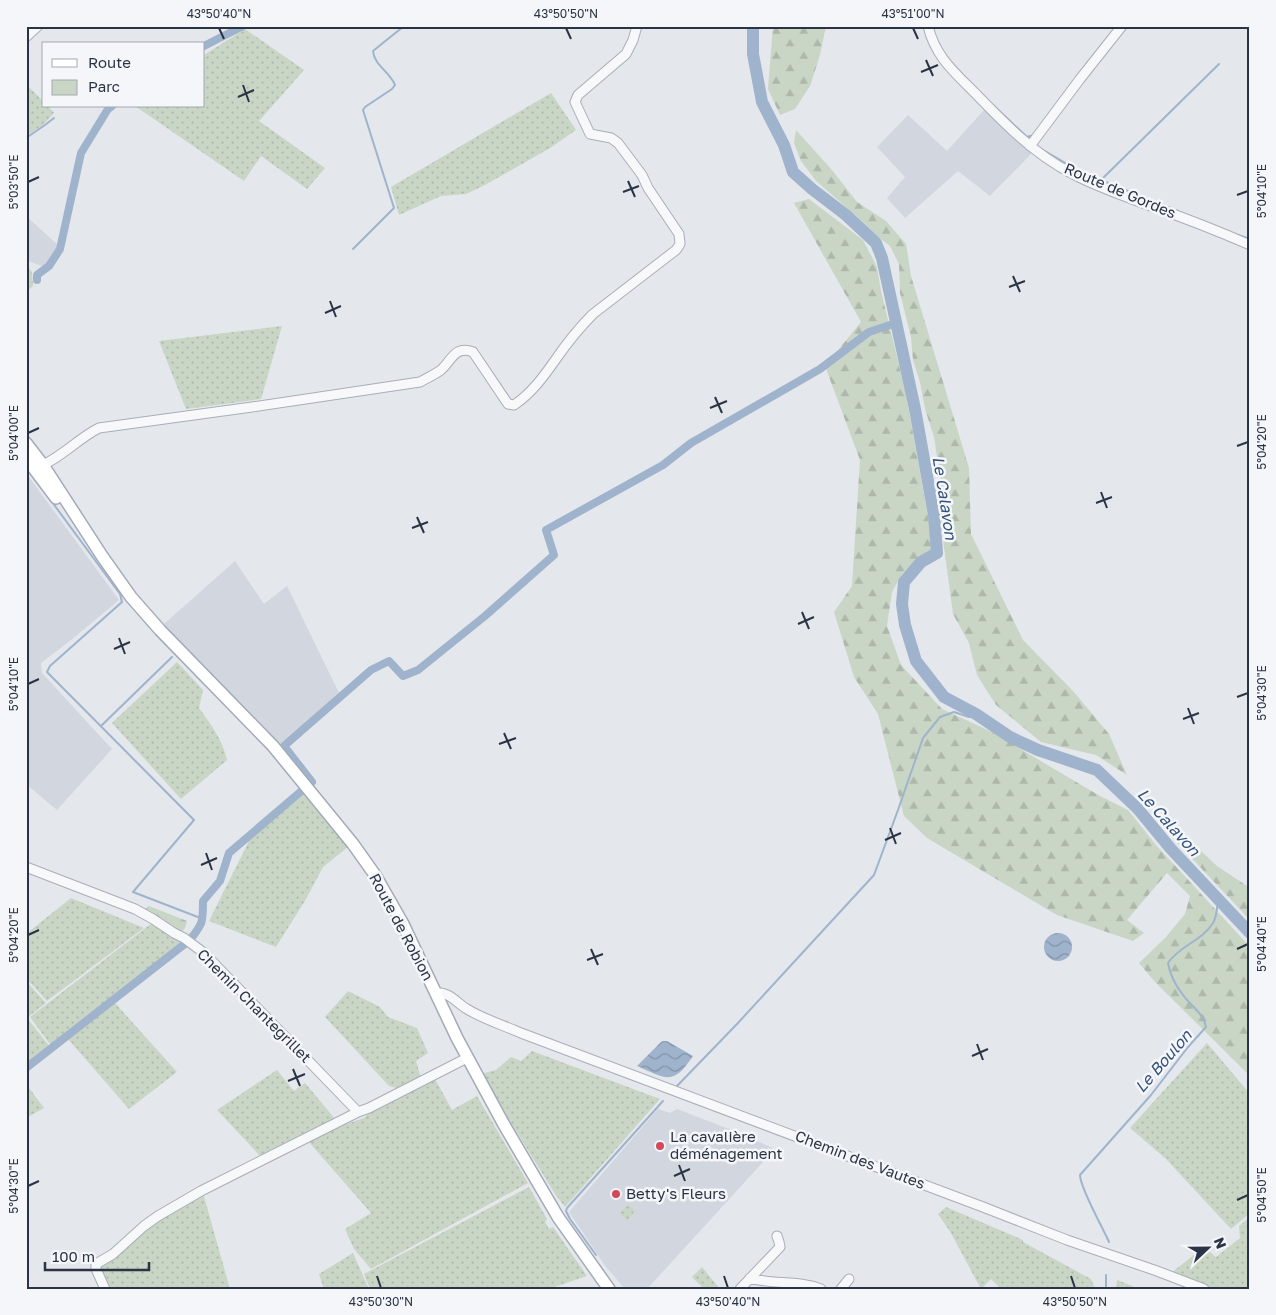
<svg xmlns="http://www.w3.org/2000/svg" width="1276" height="1315" viewBox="0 0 1276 1315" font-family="'Golos Text',sans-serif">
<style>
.built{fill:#d2d6de}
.green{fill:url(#green-dots)}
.forest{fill:url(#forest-firs)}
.water{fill:url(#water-waves)}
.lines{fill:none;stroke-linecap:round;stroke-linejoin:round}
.stream{stroke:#9fb4cc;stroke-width:2}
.canal{stroke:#9fb4cc;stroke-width:8}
.river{stroke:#9fb4cc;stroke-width:12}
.minor-casing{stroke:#a9aeb7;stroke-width:11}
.major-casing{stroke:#a3abb8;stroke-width:14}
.minor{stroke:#f7f8fa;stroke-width:9}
.major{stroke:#fff;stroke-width:11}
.ticks{fill:none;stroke:#2b3445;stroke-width:2}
.poi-dot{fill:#d1495b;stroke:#f4f6f9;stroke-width:2}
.labels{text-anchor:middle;stroke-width:5;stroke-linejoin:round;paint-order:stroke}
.street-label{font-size:15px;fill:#2b3445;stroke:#f4f6f9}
.poi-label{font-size:15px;fill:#2b3445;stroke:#f4f6f9;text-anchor:start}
.water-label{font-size:16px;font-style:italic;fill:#34527a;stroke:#f4f6f9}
.neatline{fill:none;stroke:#2b3445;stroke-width:2}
.ticks-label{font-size:12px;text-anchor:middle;fill:#2b3445}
</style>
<defs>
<pattern id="green-dots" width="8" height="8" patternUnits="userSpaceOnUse" patternTransform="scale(1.25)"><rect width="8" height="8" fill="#c9d6c5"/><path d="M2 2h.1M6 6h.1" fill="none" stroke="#adb8ab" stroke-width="1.8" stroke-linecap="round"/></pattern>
<pattern id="forest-firs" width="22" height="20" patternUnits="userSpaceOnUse" patternTransform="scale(1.25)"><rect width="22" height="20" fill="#c9d6c5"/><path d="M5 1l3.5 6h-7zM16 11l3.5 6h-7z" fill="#adb8ab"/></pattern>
<pattern id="water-waves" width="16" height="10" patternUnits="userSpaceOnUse" patternTransform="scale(1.25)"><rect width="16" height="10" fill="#9fb4cc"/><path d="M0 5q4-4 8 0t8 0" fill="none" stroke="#8293a7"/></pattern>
</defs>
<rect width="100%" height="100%" fill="#e4e7ec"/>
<path class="built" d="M984,110L1032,153L990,196L958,171L905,218L887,198L905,177L877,147L908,115L947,151Z
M26,216L58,245L44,267L26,260Z
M26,473L119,600L71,640L41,663L42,673L112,749L57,810L26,784Z
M235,561L264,604L287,586L339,693L281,744L164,624Z
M658,1109L670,1113L677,1109L729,1129L775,1149L647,1289H625L606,1267L569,1212Z"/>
<path class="green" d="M245,29L304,70L259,121L325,168L307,189L261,156L244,181L135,106H204V55Z
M26,84L44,102V106H48L54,113L43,125L26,136Z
M551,93L576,130L550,148L485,185L466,194L441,196L399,215L391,187Z
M26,265L32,272L33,286L26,292Z
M282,326L261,399L186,409L159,341Z
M177,662L203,690L199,708C212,726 222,739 227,760L181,799L112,723Z
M304,794L348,847L323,867L306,899L276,947L209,921L250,839Z
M71,898L144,928L47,1001L26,978V934Z
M152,923L183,943L52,1047L30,1017Z
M26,981L46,1003L27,1018L51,1048L26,1065Z
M348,991L380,1007L388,1017L417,1028L428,1053L416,1061L421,1078L400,1089L389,1086L325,1017Z
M115,1003L177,1072L129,1109L68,1039Z
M1207,1043L1250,1094V1213L1231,1229L1166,1159L1130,1128Z
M532,1051L660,1099L565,1207L555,1194L486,1082L484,1073L496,1070L511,1057L521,1061Z
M277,1070L294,1091L305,1083L336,1120L262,1158L217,1110Z
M435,1079L452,1110L477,1096L528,1183L371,1269L354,1249L345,1229L371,1213L308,1141L331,1129L364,1118L373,1109Z
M26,1084L44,1108L26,1118Z
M529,1187L547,1219L545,1222L549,1229L553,1227L587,1276L549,1289H370L364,1274Z
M203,1193L230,1289H109L100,1268L104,1264L158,1219Z
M628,1204L634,1210L633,1214L627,1221L620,1213Z
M946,1207L1023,1240V1242L1091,1279L1095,1289H1001L991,1279L981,1289L951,1233L938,1214Z
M1250,1217V1289H1212L1171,1273L1204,1247L1216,1257L1240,1238L1239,1226Z
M353,1253L369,1289H324L319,1274Z
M702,1267L720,1289H704L692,1277Z
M1117,1280L1140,1289H1116Z"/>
<path class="forest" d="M773,26H826L820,55L810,86L795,109L780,115L768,89Z
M796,130L832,170L857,202L886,221L906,244L911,276L969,468L971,534L1023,640L1073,691L1109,734L1127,775L1096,755L1041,742L996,705L977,675L969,643L953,614L940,518V476L934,437L925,409L920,382L913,360L911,337L900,293L899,264L890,246L877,236L861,220L816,181L801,161L794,143Z
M809,199L863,240L877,267L881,291L906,394L934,550L920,557L902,574L892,592L887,626L901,665L942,709L990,731L1100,796L1128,810L1156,845L1250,947V1076L1155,982L1139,963L1166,937L1185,914L1190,896L1167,873L1127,920L1144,933L1133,941L1057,915L927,838L904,816L878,714L854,677L834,612L852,586L860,460L825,366L861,322L794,203Z
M1160,813L1217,866L1250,888V920L1167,832Z
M149,906L187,921L185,928L181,933L144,910Z"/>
<path class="water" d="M1044 947a14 14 0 1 1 28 0a14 14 0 1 1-28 0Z
M663,1041H667L693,1056C673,1086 667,1079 637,1066L661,1042Z"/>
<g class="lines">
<path class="stream" d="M1087,63L1097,51
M994,106L1027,137L1034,135
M26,138L45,125L54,118
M1043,150L1081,172L1178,211
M1101,180L1219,64
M1238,235L1250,239
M353,249L394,208L363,110L365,107L392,89L395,85C390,72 374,65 373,51L404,26
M52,502L120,594L122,602L50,666L47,672L194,820L133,892L203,919
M101,726L172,657
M677,1086L737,1024L874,875L898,810L923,738L940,717L954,712L969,717L976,714
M1109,1242C1103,1228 1080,1188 1080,1175L1151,1095L1188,1047L1206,1027C1204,1014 1191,1006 1183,995C1176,986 1170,975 1168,963C1179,946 1202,941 1213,923C1217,917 1217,907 1218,900
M596,1255L570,1219L566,1211L567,1208L663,1101
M1106,1275V1289"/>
<path class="canal" d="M204,46L243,26
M37,280V275L49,266L60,249L81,153L108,109L112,106
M190,940C203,923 203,923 203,901L220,881L229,853L312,782L284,746L371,670L389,661L403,676L418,670L485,616L554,555L546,530L663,465L691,443L820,369L869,332L896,323
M26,1068L186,943"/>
<path class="river" d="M753,26V54L762,102L784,145L793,172L812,189L846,215L876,243L882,258L915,409L934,515L937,553L921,562L904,582L902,604L905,625L916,661L944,697L976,714L1010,737L1038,750L1097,770L1138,809L1171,849L1250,933"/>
<g class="minor-casing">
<path id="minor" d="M928,26C935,56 954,72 975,93C1004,123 1034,154 1071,173C1095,186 1122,195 1148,205C1182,217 1216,230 1250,245
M26,37L38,26
M1030,146L1080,79L1122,26
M38,467C60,459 77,439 99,428L252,407L420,382C427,378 434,375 441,370C452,360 455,345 473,352L508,404L514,405C532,393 544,376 556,359C567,343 579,328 593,314L676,250L680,244L679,234L648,188L642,175L618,143L611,138L590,134L575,102L578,95L626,54L633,40L637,26
M26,867L135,909L153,919L174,933L184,938L204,953L358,1112L369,1108L467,1058
M436,993C448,991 457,1003 467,1009C483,1019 503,1025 521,1033L983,1207L1067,1240L1157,1271L1204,1289
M750,1278C773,1285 798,1280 821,1289
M105,1289L96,1269V1264L113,1254L144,1226L158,1216L201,1191L358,1112
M740,1289L780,1247L779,1242L777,1236
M841,1289L849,1279"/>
</g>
<g class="major-casing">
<path id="major" d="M26,443L43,465L102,556L131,597L160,630L273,746L353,844L375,875L403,924L457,1038L503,1123L558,1217L609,1289
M26,458L56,498"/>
</g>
<use href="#minor" class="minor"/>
<use href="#major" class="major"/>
</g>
<path class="ticks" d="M219,28L224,39M566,28L571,39M913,28L918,39M926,60L933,76M921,72L938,65M243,85L249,102M238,97L254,90M628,181L635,197M28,182L39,177M623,192L639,186M1237,195L1248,191M1013,276L1020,292M1009,287L1025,281M330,301L336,317M325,313L341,306M715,397L722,413M710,408L727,401M28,433L39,428M1237,446L1248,442M1101,492L1107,508M1096,503L1112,497M417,517L424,533M412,528L428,522M802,612L809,629M798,624L814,617M119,638L125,654M114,649L130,642M28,684L39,679M1237,697L1248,693M1188,708L1194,724M1183,719L1199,713M504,733L511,749M499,744L516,738M890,828L896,844M885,840L901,833M206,853L212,870M201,865L217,858M28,935L39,930M591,949L598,965M1237,949L1248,944M587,960L603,954M977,1044L983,1060M972,1056L988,1049M293,1069L300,1086M288,1081L305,1074M679,1165L685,1181M674,1176L690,1169M28,1186L39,1181M1237,1200L1248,1195M377,1276L381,1288M724,1276L728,1288M1071,1276L1075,1288"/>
<g class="poi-dot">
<circle cx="660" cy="1146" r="5"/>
<circle cx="616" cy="1194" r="5"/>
</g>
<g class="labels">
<g class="street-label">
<text transform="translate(1120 191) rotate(23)" y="5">Route de Gordes</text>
<text transform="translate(401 927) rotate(62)" y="5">Route de Robion</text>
<text transform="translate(254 1006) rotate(45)" y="5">Chemin Chantegrillet</text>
<text transform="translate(860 1160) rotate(21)" y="5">Chemin des Vautes</text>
</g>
<g class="poi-label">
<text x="670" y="1142">La cavalière<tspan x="670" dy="17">déménagement</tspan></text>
<text x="626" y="1199">Betty's Fleurs</text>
</g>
<g class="water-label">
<text transform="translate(945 498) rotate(81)" y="6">Le Calavon</text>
<text transform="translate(1169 822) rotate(48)" y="6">Le Calavon</text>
<text transform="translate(1163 1061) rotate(-49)" y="6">Le Boulon</text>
</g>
</g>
<rect width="1276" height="1315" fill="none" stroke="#f4f6f9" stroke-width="55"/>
<rect x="42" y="42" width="162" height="65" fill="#f4f6f9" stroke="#a4a8b1"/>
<rect x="52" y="59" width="25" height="8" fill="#ffffff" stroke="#a4a8b1"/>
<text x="88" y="68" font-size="15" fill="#2b3445">Route</text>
<rect x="52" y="80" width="25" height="15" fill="#c9d6c5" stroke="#a4a8b1"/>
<text x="88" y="92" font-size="15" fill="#2b3445">Parc</text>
<g transform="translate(1208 1248) rotate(68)" stroke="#f4f6f9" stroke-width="4" paint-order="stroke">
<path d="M0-4L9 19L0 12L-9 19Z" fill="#2b3445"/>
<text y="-8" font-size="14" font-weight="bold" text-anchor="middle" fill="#2b3445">N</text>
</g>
<path d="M45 1262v8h104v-8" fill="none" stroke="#2b3445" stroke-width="2.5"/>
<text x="52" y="1262" font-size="15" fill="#2b3445" stroke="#f4f6f9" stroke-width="4" paint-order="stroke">100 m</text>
<rect x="28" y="28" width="1220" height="1260" class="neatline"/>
<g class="ticks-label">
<text x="219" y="18">43°50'40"N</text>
<text x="566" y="18">43°50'50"N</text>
<text x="913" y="18">43°51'00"N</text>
<text transform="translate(14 182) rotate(-90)" y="4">5°03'50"E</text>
<text transform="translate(1262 191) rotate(-90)" y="4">5°04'10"E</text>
<text transform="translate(14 433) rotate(-90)" y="4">5°04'00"E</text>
<text transform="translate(1262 442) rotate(-90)" y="4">5°04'20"E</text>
<text transform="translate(14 684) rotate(-90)" y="4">5°04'10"E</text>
<text transform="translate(1262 693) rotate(-90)" y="4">5°04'30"E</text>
<text transform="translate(14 935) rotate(-90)" y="4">5°04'20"E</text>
<text transform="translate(1262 944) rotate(-90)" y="4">5°04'40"E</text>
<text transform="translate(14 1186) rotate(-90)" y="4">5°04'30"E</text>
<text transform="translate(1262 1195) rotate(-90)" y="4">5°04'50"E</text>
<text x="381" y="1306">43°50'30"N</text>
<text x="728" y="1306">43°50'40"N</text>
<text x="1075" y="1306">43°50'50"N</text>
</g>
</svg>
